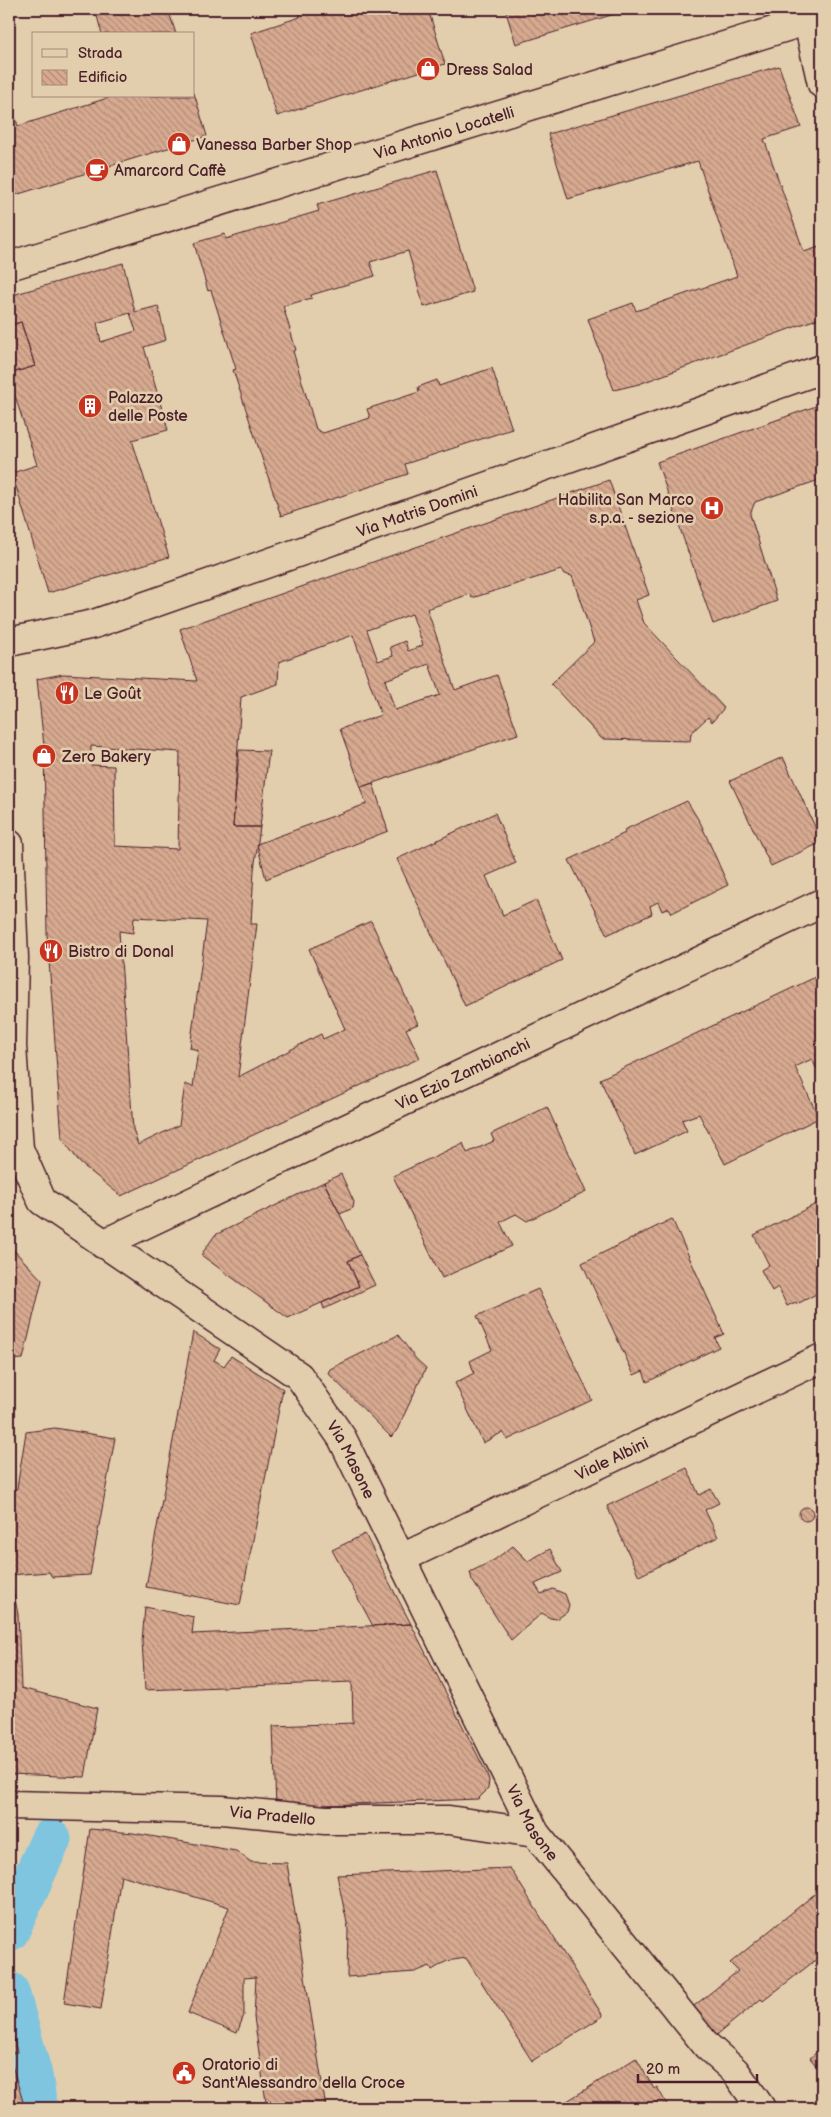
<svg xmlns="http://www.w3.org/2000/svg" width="831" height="2117" viewBox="0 0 831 2117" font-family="'Balsamiq Sans',sans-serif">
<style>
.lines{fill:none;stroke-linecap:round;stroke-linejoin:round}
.canal{stroke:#7fc5e0;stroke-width:41}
.building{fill:url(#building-back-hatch);stroke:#4a1f2b;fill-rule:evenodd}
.minor-casing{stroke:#4a1f2b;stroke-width:31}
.minor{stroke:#e2cead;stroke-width:28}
.labels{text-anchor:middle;stroke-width:5;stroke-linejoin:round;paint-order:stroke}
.poi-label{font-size:16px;fill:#4a1f2b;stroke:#e2cead;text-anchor:start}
.street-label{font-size:16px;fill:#4a1f2b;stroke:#e2cead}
</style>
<defs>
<pattern id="building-back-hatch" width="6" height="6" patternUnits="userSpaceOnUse" patternTransform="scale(1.25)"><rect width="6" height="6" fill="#d7aa90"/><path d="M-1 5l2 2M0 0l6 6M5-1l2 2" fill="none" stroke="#b08a76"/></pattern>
</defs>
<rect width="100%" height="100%" fill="#e2cead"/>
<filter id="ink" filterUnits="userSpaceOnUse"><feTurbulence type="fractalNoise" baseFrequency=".02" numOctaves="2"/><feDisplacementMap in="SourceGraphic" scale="10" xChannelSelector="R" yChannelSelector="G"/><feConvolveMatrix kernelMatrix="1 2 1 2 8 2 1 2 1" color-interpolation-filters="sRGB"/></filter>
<g filter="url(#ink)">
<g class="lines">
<path class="canal" d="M9,1931L51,1839
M9,1992L32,2075L37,2108"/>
</g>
<path class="building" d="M95,9H168L176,34H102Z
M298,9H428L445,64L277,116L251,33L300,17Z
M505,9H631L516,44Z
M779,66L801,127L764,139L804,252L822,246V317L639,384L614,390L588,319L633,303L636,311L737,276L698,161L568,199L548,134Z
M194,93L207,136L9,197V95L18,126L114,96H194Z
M437,170L473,292L424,307L408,251L370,262L375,276L311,295L312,298L283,306L296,350L293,351L316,429L323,433L370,418L367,409L419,392L418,387L437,380L439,386L492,368L512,429L405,464L408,474L281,516L233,370L236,369L211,290L208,291L194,243L225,234L226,239L319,211L317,205Z
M123,263L135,312L158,306L166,340L144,347L168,430L132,440L169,557L48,593L12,473L37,465L9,377V374L35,366L21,322L14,324L9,308V296ZM130,313L136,331L101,342L97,323Z
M21,322L35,366L9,374V326Z
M822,404V479L755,502L750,514L777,601L713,624L657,462Z
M609,480L649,595L636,600L644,623L724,708L712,722L708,717L691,733L690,741L602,739L551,684L594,642L572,576L564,574L561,570L472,598L470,594L427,609L455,690L497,675L518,734L361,787L340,729L381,715L353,635L279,662L278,684L241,697L233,827H260L254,870L251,924H257L238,1077L321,1034L323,1039L345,1029L309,949L371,921L418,1024L406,1029L420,1058L121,1196L80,1163L62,1138L47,934L44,746L37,679L63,674L197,681L180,629ZM412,614L423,645L408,651L405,641L390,647L393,656L378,661L367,630ZM429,664L440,695L395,710L385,680ZM91,746L180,752L178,849L115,846L114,766L91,765ZM134,917L207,921L190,1048L198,1050L193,1087L185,1084L179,1125L138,1145L133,1129L119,931L133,933Z
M239,750L269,751L260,827H233Z
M783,757L822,842L771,866L730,781Z
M373,783L388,831L266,879L257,844L366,804L361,787Z
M687,801L701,824L728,885L672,913L669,908L662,911L658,902L650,906L652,914L607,935L569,860L625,833L624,830Z
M495,813L516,863L486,876L503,915L536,900L562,960L465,1006L397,859Z
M822,974V1065L816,1068L812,1059L795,1067L819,1118L725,1164L699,1114L682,1120L687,1131L635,1155L600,1079Z
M547,1107L586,1192L527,1221L516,1214L500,1222L512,1246L442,1278L393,1176L463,1143L467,1153L494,1141L491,1134Z
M341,1174L354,1202L353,1208L340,1214L324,1182Z
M324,1182L360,1255L348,1261L359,1286L288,1318L201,1255L215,1235Z
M822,1201V1291L797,1304L796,1302L787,1306L778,1287L772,1291L761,1270L769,1265L754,1235Z
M672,1219L724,1334L715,1338L719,1347L647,1382L643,1371L634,1375L582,1263Z
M9,1245L42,1280L23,1359L9,1360Z
M360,1255L375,1285L324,1309L322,1303L359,1286L348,1261Z
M538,1289L592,1400L507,1440L503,1432L483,1443L455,1383L474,1373L470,1361L492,1350L477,1316Z
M193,1332L220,1349L214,1360L224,1366L231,1356L283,1389L240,1605L146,1587Z
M398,1335L416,1359L426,1368L397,1430L391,1437L328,1373L330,1369Z
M55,1428L115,1438L90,1575L52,1577L49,1572L10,1575L18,1614L21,1688L97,1708L85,1777L9,1774V1498L17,1488L26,1432Z
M687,1468L699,1495L711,1489L719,1503L705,1510L718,1537L639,1576L607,1506Z
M799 1514a7 7 0 1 1 14 0a7 7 0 1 1-14 0Z
M365,1534L387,1578L411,1624L373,1626L332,1550Z
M513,1546L528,1561L550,1549L562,1572L535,1584L541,1594L553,1589L565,1594L569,1605L567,1612L557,1619L550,1618L542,1613L511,1640L472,1580L470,1572L494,1560Z
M145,1607L194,1617L192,1634L411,1624L487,1774L489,1780L488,1789L478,1799L276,1807L273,1726L353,1723L352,1682L145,1690L142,1641Z
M90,1829L133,1833L236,1851L251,1862L287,1863L326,2108H228L266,2102L254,2017L256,1977L244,1978V2015L237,2033L188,2013L229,1907L121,1875L101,2009L64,2003Z
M510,1868L603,2016L532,2061L466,1958L447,1961L432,1970L430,1966L415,1972L347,1977L348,1928L337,1875Z
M822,1888V1955L763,2001L761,1999L708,2042L685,2013L738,1971L730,1963Z
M9,2019L17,2052L9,2054Z
M822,2048V2073L810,2058Z
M9,2056L25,2108H9Z
M636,2058L654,2089L657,2087L669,2108H556Z"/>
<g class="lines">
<g class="minor-casing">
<g id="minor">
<path d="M805,9L822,84"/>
<path id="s1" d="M9,266L822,16"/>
<path id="s2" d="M9,642L94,624L822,369"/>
<path id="s3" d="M9,844L14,958L12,1046L19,1149L42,1201L299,1376L342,1438L535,1833L707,2046L735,2071L761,2108"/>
<path id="s4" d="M103,1244L822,903"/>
<path id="s5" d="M402,1558L822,1358"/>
<path id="s6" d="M9,1805L222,1810L325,1820H449L535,1833"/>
</g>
</g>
<use href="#minor" class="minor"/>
</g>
</g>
<defs>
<g id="shop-disc" transform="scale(1.25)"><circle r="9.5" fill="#c8321e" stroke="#e2cead"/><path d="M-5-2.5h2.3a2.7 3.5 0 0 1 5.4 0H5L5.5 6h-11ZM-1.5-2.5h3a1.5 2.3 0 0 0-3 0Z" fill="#fff"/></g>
<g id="cafe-disc" transform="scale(1.25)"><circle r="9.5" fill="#c8321e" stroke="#e2cead"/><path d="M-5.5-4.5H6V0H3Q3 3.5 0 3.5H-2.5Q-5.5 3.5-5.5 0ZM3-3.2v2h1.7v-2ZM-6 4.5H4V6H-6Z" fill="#fff"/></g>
<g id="building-disc" transform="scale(1.25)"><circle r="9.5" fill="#c8321e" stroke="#e2cead"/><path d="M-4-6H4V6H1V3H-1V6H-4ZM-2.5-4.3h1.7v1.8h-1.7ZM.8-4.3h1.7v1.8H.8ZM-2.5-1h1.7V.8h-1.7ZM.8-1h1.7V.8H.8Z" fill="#fff"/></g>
<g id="hospital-disc" transform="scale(1.25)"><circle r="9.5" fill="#c8321e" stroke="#e2cead"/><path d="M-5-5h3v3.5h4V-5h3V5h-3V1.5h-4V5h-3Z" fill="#fff"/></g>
<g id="restaurant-disc" transform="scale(1.25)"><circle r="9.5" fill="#c8321e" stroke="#e2cead"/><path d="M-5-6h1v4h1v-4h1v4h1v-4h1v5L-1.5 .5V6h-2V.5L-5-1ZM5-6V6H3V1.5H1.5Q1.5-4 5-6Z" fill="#fff"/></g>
<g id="civic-disc" transform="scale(1.25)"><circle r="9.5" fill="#c8321e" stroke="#e2cead"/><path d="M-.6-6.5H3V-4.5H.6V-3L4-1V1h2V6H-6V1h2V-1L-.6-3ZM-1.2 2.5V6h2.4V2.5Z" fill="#fff"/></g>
</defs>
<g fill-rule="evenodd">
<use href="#shop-disc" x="428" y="69"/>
<use href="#shop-disc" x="179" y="144"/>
<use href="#cafe-disc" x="97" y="170"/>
<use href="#building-disc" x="90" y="406"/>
<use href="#hospital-disc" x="712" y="508"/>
<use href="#restaurant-disc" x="67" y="693"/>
<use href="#shop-disc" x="44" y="756"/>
<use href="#restaurant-disc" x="51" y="951"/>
<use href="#civic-disc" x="184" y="2073"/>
</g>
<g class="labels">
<g class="poi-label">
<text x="446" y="75">Dress Salad</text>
<text x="196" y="150">Vanessa Barber Shop</text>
<text x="114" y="176">Amarcord Caffè</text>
<text x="108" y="403">Palazzo<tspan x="108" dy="18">delle Poste</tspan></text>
<text x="694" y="505" text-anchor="end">Habilita San Marco<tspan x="694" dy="18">s.p.a. - sezione</tspan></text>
<text x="84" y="699">Le Goût</text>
<text x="62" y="762">Zero Bakery</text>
<text x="68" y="957">Bistro di Donal</text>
<text x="202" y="2070">Oratorio di<tspan x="202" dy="18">Sant'Alessandro della Croce</tspan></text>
</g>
<g class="street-label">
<text dy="6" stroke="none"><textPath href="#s1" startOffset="455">Via Antonio Locatelli</textPath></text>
<text dy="6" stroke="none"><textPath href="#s2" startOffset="429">Via Matris Domini</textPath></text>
<text dy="6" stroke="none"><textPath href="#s4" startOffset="398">Via Ezio Zambianchi</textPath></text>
<text dy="6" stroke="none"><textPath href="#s5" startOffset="232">Viale Albini</textPath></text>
<text dy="6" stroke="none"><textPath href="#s3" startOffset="772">Via Masone</textPath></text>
<text dy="6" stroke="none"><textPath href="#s6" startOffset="264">Via Pradello</textPath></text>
<text dy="6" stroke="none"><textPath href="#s3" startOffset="1178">Via Masone</textPath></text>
</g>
</g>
<rect width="831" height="2117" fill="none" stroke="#e2cead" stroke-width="30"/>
<rect x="15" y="15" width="801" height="2087" fill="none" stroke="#4a1f2b" stroke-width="2" filter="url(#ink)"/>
<rect x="32" y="32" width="162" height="65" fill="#e2cead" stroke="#a58879"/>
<rect x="42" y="49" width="25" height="8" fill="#e2cead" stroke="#a58879"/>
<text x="78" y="58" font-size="15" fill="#4a1f2b">Strada</text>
<rect x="42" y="70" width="25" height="15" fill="url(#building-back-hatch)" stroke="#a58879"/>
<text x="78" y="82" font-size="15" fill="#4a1f2b">Edificio</text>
<path d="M638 2074v8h119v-8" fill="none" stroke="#4a1f2b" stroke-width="2.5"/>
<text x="646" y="2074" font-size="15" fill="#4a1f2b" stroke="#e2cead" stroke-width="4" paint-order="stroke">20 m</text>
</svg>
